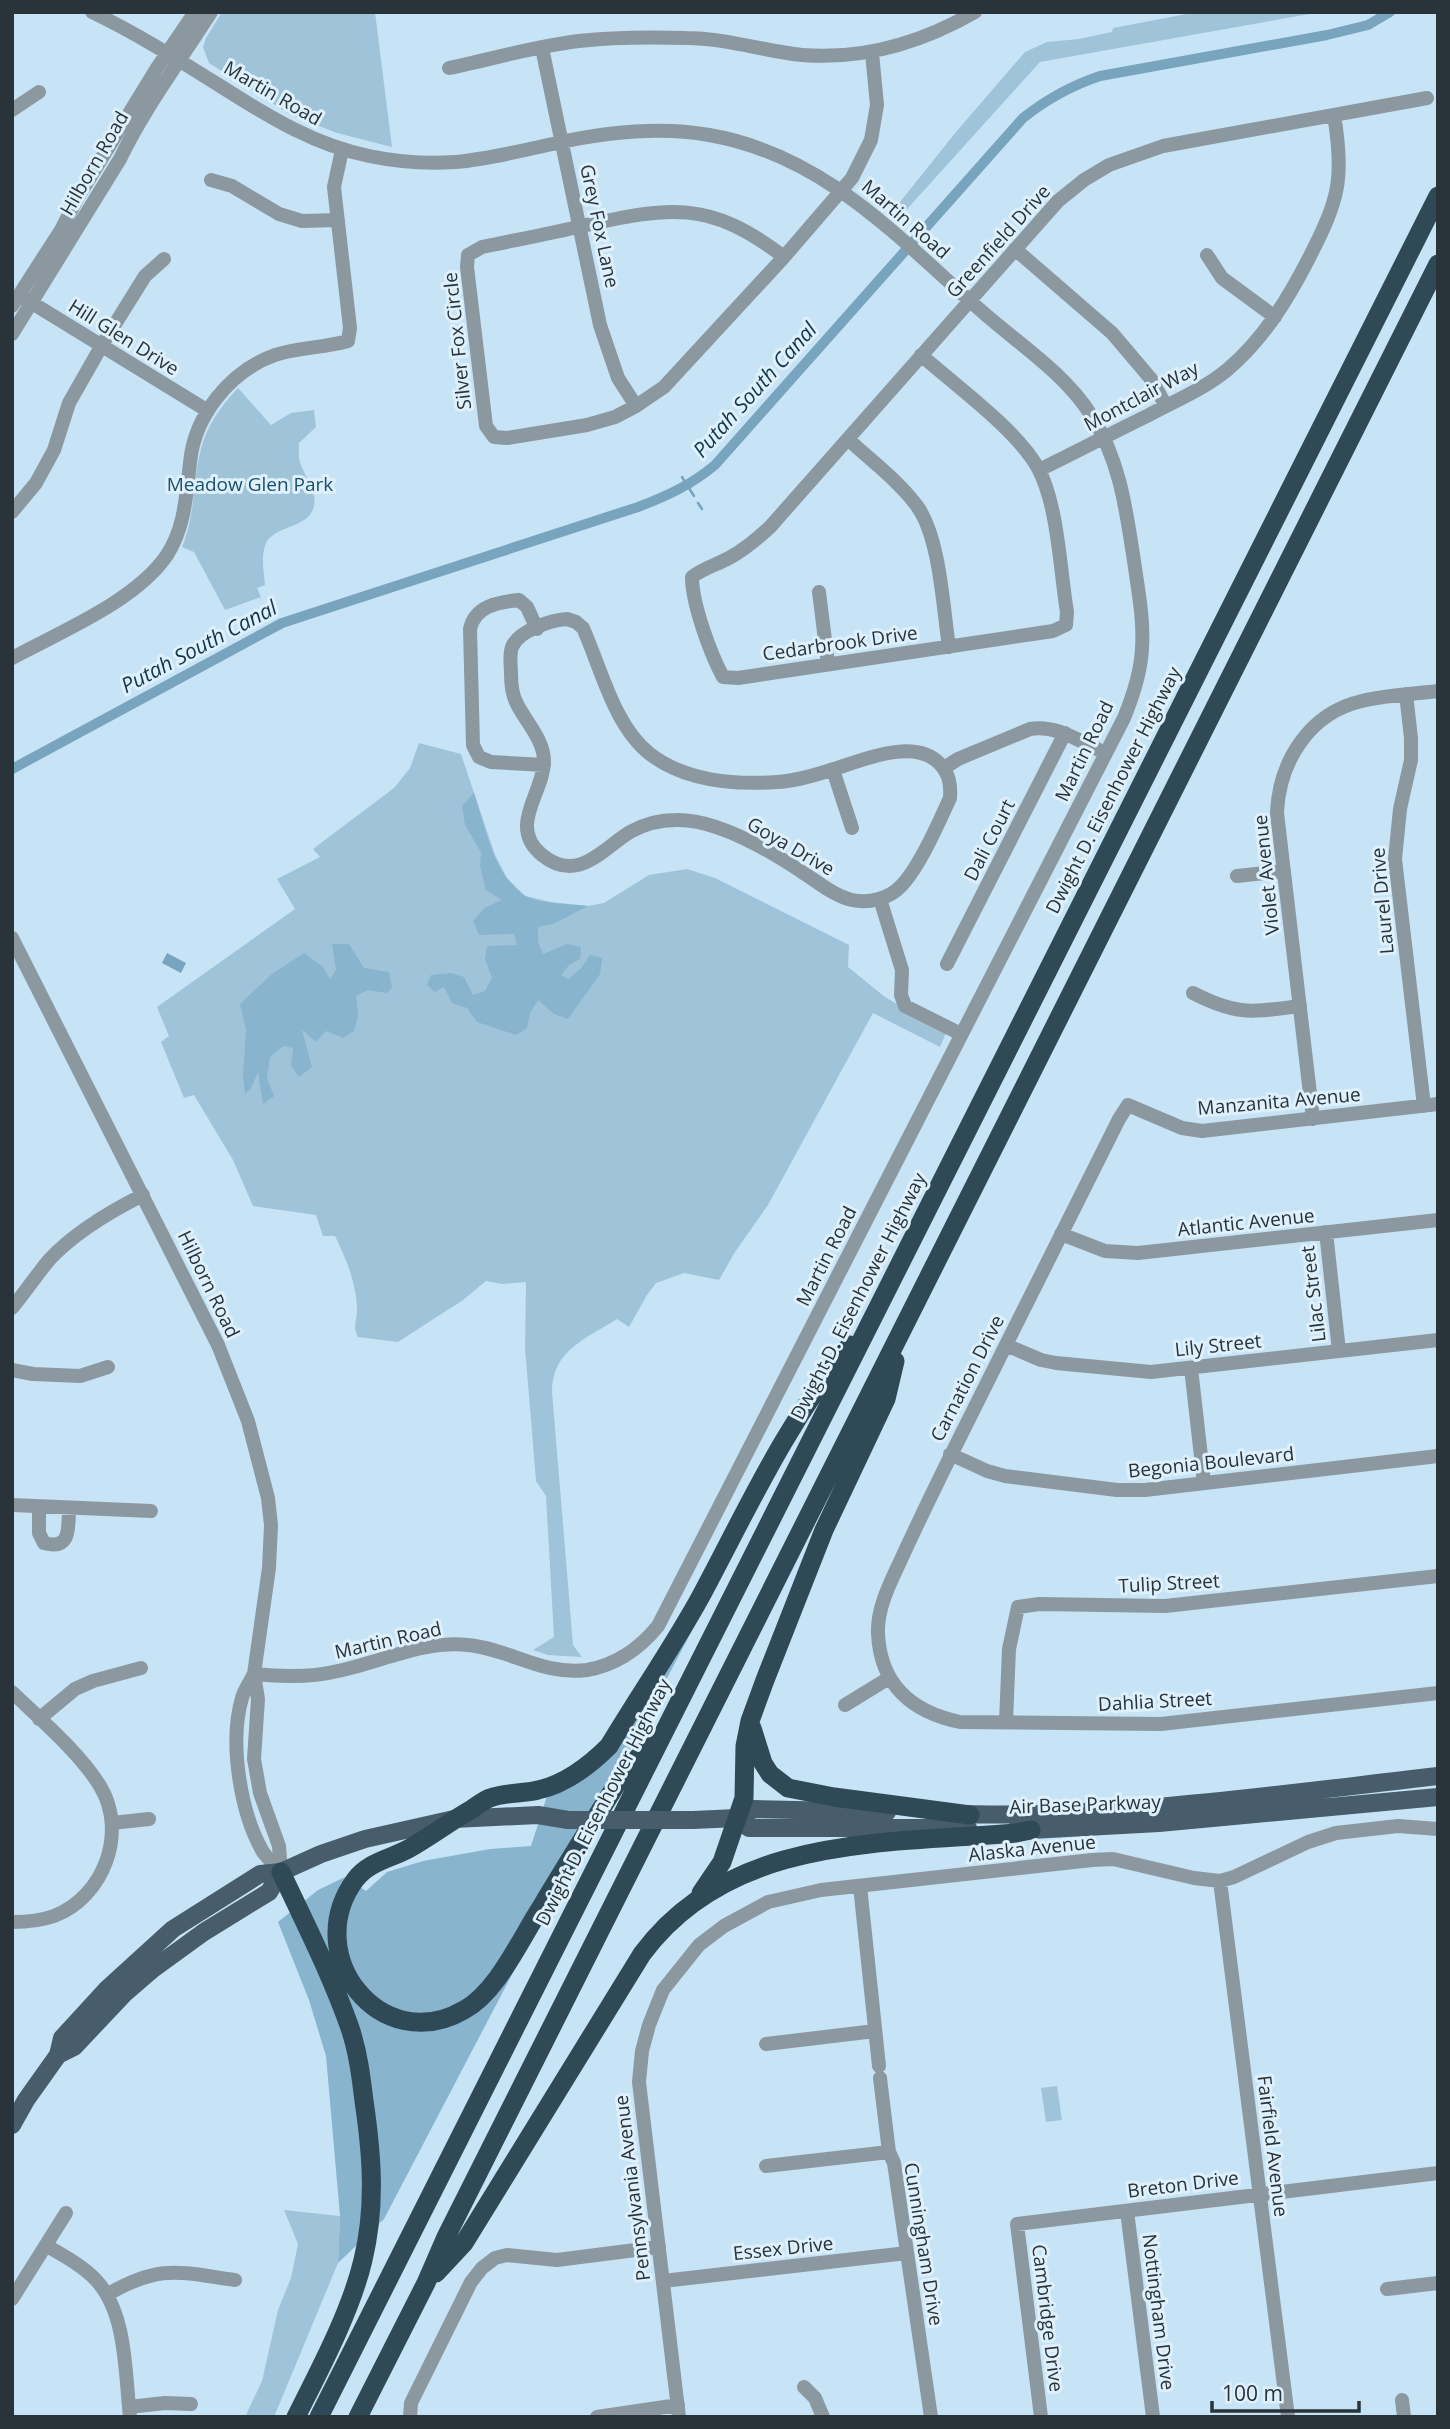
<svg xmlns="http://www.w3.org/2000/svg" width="1450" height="2429" viewBox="0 0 1450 2429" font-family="'Open Sans',sans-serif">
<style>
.green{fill:#9fc3d9}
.forest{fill:#88b4ce}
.water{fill:#79a4be}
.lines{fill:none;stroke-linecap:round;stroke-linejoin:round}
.stream{stroke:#79a4be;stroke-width:2.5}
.canal{stroke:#79a4be;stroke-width:10}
.minor{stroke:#8c98a0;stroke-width:14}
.major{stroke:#475d6b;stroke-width:18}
.highway{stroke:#2f4957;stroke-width:19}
.major-bridge{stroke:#475d6b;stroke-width:18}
.labels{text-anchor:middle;stroke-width:6;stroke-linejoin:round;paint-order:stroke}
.street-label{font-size:19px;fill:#28333a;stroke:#def0fb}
.park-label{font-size:19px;fill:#1a506b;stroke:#def0fb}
.water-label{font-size:21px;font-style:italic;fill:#12374a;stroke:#def0fb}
</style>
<rect width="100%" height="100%" fill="#c7e4f7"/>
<path class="green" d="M222,12H375L392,147L337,133L291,115L209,63L203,47L206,38Z
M1197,12H1321L1040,62L899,218L892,212L956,132L1025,52L1047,42L1079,39L1112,32L1113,28Z
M238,388L271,425L291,413L314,410L316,427L299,443C299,451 298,458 301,465C306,479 317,491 314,506C309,530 272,524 265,546C261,558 264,573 265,585L257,588L261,597L225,610L194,552L182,547C196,513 192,483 201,449C207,425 221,406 238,388Z
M419,743L461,754L495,855L507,878L525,896L551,902L588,906L604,903L649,875L687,869L715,878L849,945L848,967L885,997L946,1033L940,1047L873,1013L768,1205L735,1252L719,1280L684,1273L656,1283L647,1295L629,1327L617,1319C586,1339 552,1350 552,1392L573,1645L582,1657L548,1655L533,1650L554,1637L546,1496L536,1481L525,1348L526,1282L502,1284L486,1281L463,1300L398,1342L358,1337C352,1326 357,1322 357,1310C357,1285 346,1258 335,1236H323L316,1215L253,1206L233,1160L194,1095L184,1098L161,1042L169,1036L157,1007L295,909L277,879L320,857L313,849L394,788L410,768Z
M1057,2086L1062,2120L1046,2122L1041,2088Z
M284,2210L340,2216L338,2263L274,2417H245L262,2381L278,2310L291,2278L298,2244Z"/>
<path class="forest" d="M474,793C485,826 493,874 524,895C538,904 571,904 588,906L553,924L538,927V942L543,954L567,944L581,947L580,959L569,965L561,975L569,979L581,968L590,955L602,958L600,974L568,1019L554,1014L538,1000L530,1013L527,1028L516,1035L477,1022L467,1008L452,1003L444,987L435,992L427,985L431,975L451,973L464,977L473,995L485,991L492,978L485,959L487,946L517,945L514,934L479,935L473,921L484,908L502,900L486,890L480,866L481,852L465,825L462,806Z
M332,944H349L364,968L389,972L392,987L387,993L368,990L356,996L358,1016L354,1031L343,1038L326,1031L316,1042L302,1030L312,1067L299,1077L291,1066L293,1048L283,1046L270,1057L267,1078L274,1096L263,1104L258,1072L251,1088L245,1094L243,1076L246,1030L240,1004L272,974L304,953L323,967L330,979L336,970Z
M698,1619L384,2219L338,2263L340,2216L326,2056L309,2000L278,1922L318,1890L345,1877L366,1891L387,1872L423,1861L490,1849L531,1846L547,1796L573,1785Z"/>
<path class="water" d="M167,953L186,963L181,973L162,963Z"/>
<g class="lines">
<path class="stream" d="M682,477L694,496
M698,503L702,509"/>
<path class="canal" d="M12,769L282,623L638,507C667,496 691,485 715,465L1023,118C1047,99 1070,86 1100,76L1327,35L1368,25L1390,12"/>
<path class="minor" d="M92,12C138,34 182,62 225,89C271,118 315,145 369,156C398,162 428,164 456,162C490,159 524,150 557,143C607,132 658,126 709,135C826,155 900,240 986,315C1022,346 1066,375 1091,415C1120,460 1126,509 1134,561C1138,590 1144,619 1142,648C1141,673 1133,696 1124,718L658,1626C640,1648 616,1665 587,1670C543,1676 510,1649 468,1645C424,1640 381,1662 338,1671C310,1678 282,1677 254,1674
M542,48L600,325L618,378L636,406
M449,68C492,59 536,46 579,41C614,37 651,37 686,38C726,38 763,51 802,55C864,60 921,43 975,12
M12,110L39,92
M211,180L232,186L279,214L302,221L338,220
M1015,249L1112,333L1151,379L1166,406
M1207,255L1222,278L1275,317
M784,257C709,199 669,207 582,226C549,234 515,240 482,247L468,255L467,267L486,426L494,437L507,438L587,425L615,417L636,406L664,387L784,257L852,178L871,140L877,105L872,53
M24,298L208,411
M12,306L61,230L78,197L157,68L195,12
M12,334L120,159C145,107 180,61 211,12
M921,355C955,385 1017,430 1038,468C1058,505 1060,570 1067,612L1066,625L1053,631L738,678L723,677C710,653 692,603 692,577C704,568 716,565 729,558C744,550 757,539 770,527L1058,201L1084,180L1109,165L1163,146L1427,98
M848,439C871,461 898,480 917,506C940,537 943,608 949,647
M1039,470C1076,452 1112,433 1149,415C1175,401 1204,389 1227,370C1263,340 1288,299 1309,258C1338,201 1345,180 1334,115
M12,512L36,483L54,450L69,403L102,345L145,276L164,259
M819,592L828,664
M567,619L576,622L583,628C601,668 614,726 650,754C685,781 734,785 777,782C796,781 816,775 834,769C863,760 915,737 940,764C949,774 951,784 950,798C939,822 919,868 901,886C890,898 869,904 852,900C834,896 818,882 802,872C769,850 716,819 676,820C660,820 644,824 630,832C602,849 578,884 542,855C507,826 544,793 544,761C544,740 526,722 517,704C512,695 511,684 511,674C511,665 509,655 512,647C518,631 551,620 567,619Z
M537,629L527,607L519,600C498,602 475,606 470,629L473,745L479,757L491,762L544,765
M12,658C60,632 136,601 167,555C185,527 186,496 190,463C194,416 230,371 275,355C299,347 324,348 348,341L350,328L334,187L342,150
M1406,694L1411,738V760L1400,809L1395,859L1424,1106
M944,768L958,759L1030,729C1058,724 1081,743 1106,753
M833,770L852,828
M1237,876L1284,871
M880,899L902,970L901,995L905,1006L961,1034
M12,938L218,1345L248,1421L268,1498L271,1525L269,1568L254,1674L258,1699L254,1759L260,1793L279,1846L281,1872
M947,964L1065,733
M1193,993C1238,1016 1251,1012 1300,1006
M1438,1104L1202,1131L1182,1128L1128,1105L1119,1119C1066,1223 1015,1328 962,1433C942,1473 923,1512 904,1553C893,1578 877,1605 878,1633C880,1685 912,1712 960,1722L1161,1724L1438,1693
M1313,1119L1277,813C1279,762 1309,713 1362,701C1387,695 1413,694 1438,691
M1326,1232L1339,1351
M1061,1234L1105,1251L1138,1253L1438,1220
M12,1308C25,1292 36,1276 49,1260C75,1232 109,1212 143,1195
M1006,1345L1041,1360L1056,1363L1151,1372L1438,1340
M1191,1368L1204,1483
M12,1370L33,1374L80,1376L108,1367
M950,1454L987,1471L1005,1476L1117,1490H1145L1438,1456
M12,1505L151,1511
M39,1507V1533L44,1543C72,1551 68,1526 69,1508
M254,1674C250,1682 244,1690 242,1698C229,1742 240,1812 263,1852C268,1859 275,1865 281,1872
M12,1692C40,1719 80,1753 100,1786C128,1832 104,1897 54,1916C40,1921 27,1922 12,1922
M845,1705L889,1678
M39,1719L75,1689L93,1681L141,1668
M1006,1722L1009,1649L1018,1607L1039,1604L1165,1606L1438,1576
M112,1823L149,1819
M1220,1881L1288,2417
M860,1886L879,2066
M766,2044L875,2031
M880,2078L889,2152L894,2163L931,2417
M766,2166L889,2152
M1127,2211L1153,2417
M47,2246C64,2256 83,2266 96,2280C127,2313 125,2374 130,2417
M663,2281L907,2253
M1387,2289L1438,2283
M108,2294C161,2264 178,2272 235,2280
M12,2299L66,2213
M804,2387L815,2398L823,2417
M1402,2400L1404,2417
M129,2407L165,2403L191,2404
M410,2417L411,2403L471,2282L482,2268L495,2258L507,2255L557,2260L659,2247
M597,2417L678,2405
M679,2417L639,2082L642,2051L649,2025L663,1990L699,1945L724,1926L768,1902L821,1890L1092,1860L1113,1859L1194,1878L1220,1881L1234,1877L1308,1842L1336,1833L1398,1826L1438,1829
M1041,2417L1017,2224L1438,2173"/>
<path class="major" d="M957,1814C1118,1818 1279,1794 1438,1776
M737,1818L749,1828H968
M693,1820L737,1818L754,1809L887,1812
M1017,1828L1031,1830L1159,1823L1438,1797
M58,2055L74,2047L124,1994L153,1969L204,1932L269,1892L281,1872
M12,2125L26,2100L58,2055L62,2038L106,1990L173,1929L260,1874L281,1872L321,1854L365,1839L454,1819L538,1815L568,1820"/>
<path class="highway" d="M752,1728L763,1763L770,1774L788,1788L834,1797L970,1815
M652,1744L626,1769C597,1816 568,1862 540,1909C520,1940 497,1992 464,2010C381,2058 300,1955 355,1880C369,1861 391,1859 410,1848C431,1836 451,1821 472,1809C478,1805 484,1800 490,1798C505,1792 523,1794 538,1790C566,1784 589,1766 609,1746C639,1696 673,1647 701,1596C748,1508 786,1423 850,1345
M281,1872C305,1923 331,1974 350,2028C358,2052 361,2076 364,2101C372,2155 376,2206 363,2260C351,2311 320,2369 296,2417
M701,1893L722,1862L744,1798L745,1746L750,1721L765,1680L824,1530L886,1399L895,1361
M436,2273L464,2243L642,1954C730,1835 883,1844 1016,1833L1031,1830
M319,2417L1438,196
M358,2417L426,2283L446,2237L1438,264"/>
<path class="major-bridge" d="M568,1820H693"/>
</g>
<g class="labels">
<g class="street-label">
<text transform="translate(273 93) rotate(30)" y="7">Martin Road</text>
<text transform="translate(94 163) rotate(-60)" y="7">Hilborn Road</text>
<text transform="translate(906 219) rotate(41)" y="7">Martin Road</text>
<text transform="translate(600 226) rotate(78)" y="7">Grey Fox Lane</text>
<text transform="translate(998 241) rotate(-48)" y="7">Greenfield Drive</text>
<text transform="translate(124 337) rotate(32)" y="7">Hill Glen Drive</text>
<text transform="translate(457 341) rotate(-96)" y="7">Silver Fox Circle</text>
<text transform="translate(1141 396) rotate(-28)" y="7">Montclair Way</text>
<text transform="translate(840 643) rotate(-8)" y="7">Cedarbrook Drive</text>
<text transform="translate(1084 751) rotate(-64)" y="7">Martin Road</text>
<text transform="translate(1113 790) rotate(-63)" y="7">Dwight D. Eisenhower Highway</text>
<text transform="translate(989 840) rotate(-63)" y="7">Dali Court</text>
<text transform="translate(791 846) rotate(30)" y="7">Goya Drive</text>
<text transform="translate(1266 875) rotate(-96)" y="7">Violet Avenue</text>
<text transform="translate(1382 901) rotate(-95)" y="7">Laurel Drive</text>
<text transform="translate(1279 1101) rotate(-5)" y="7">Manzanita Avenue</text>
<text transform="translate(1246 1222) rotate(-6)" y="7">Atlantic Avenue</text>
<text transform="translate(826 1256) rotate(-63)" y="7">Martin Road</text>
<text transform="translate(209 1284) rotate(64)" y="7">Hilborn Road</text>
<text transform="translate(1313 1294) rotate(-97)" y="7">Lilac Street</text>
<text transform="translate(858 1296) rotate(-63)" y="7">Dwight D. Eisenhower Highway</text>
<text transform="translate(1218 1345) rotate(-6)" y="7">Lily Street</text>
<text transform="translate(967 1378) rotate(-63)" y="7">Carnation Drive</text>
<text transform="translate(1211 1462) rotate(-6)" y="7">Begonia Boulevard</text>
<text transform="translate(1169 1583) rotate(-3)" y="7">Tulip Street</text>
<text transform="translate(388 1640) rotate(-13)" y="7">Martin Road</text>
<text transform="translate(1155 1701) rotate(-3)" y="7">Dahlia Street</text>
<text transform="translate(603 1802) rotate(-63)" y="7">Dwight D. Eisenhower Highway</text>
<text transform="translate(1085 1804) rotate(-2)" y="7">Air Base Parkway</text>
<text transform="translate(1032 1848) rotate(-6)" y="7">Alaska Avenue</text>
<text transform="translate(1273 2146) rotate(83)" y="7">Fairfield Avenue</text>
<text transform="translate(1183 2184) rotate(-7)" y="7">Breton Drive</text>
<text transform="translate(632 2188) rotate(-97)" y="7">Pennsylvania Avenue</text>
<text transform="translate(924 2244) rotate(81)" y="7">Cunningham Drive</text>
<text transform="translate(783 2248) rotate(-6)" y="7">Essex Drive</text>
<text transform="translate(1159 2312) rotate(83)" y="7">Nottingham Drive</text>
<text transform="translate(1048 2318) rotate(83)" y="7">Cambridge Drive</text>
</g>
<g class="park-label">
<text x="250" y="491">Meadow Glen Park</text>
</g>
<g class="water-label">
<text transform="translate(755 390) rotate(-48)" y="7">Putah South Canal</text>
<text transform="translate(199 647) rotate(-28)" y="7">Putah South Canal</text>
</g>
</g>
<rect width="1450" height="2429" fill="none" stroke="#28333a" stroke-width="28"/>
<path d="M1212 2401v10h147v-10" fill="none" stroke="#28333a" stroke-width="3.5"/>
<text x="1222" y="2401" font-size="21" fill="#28333a" stroke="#def0fb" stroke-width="5" paint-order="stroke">100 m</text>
</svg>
